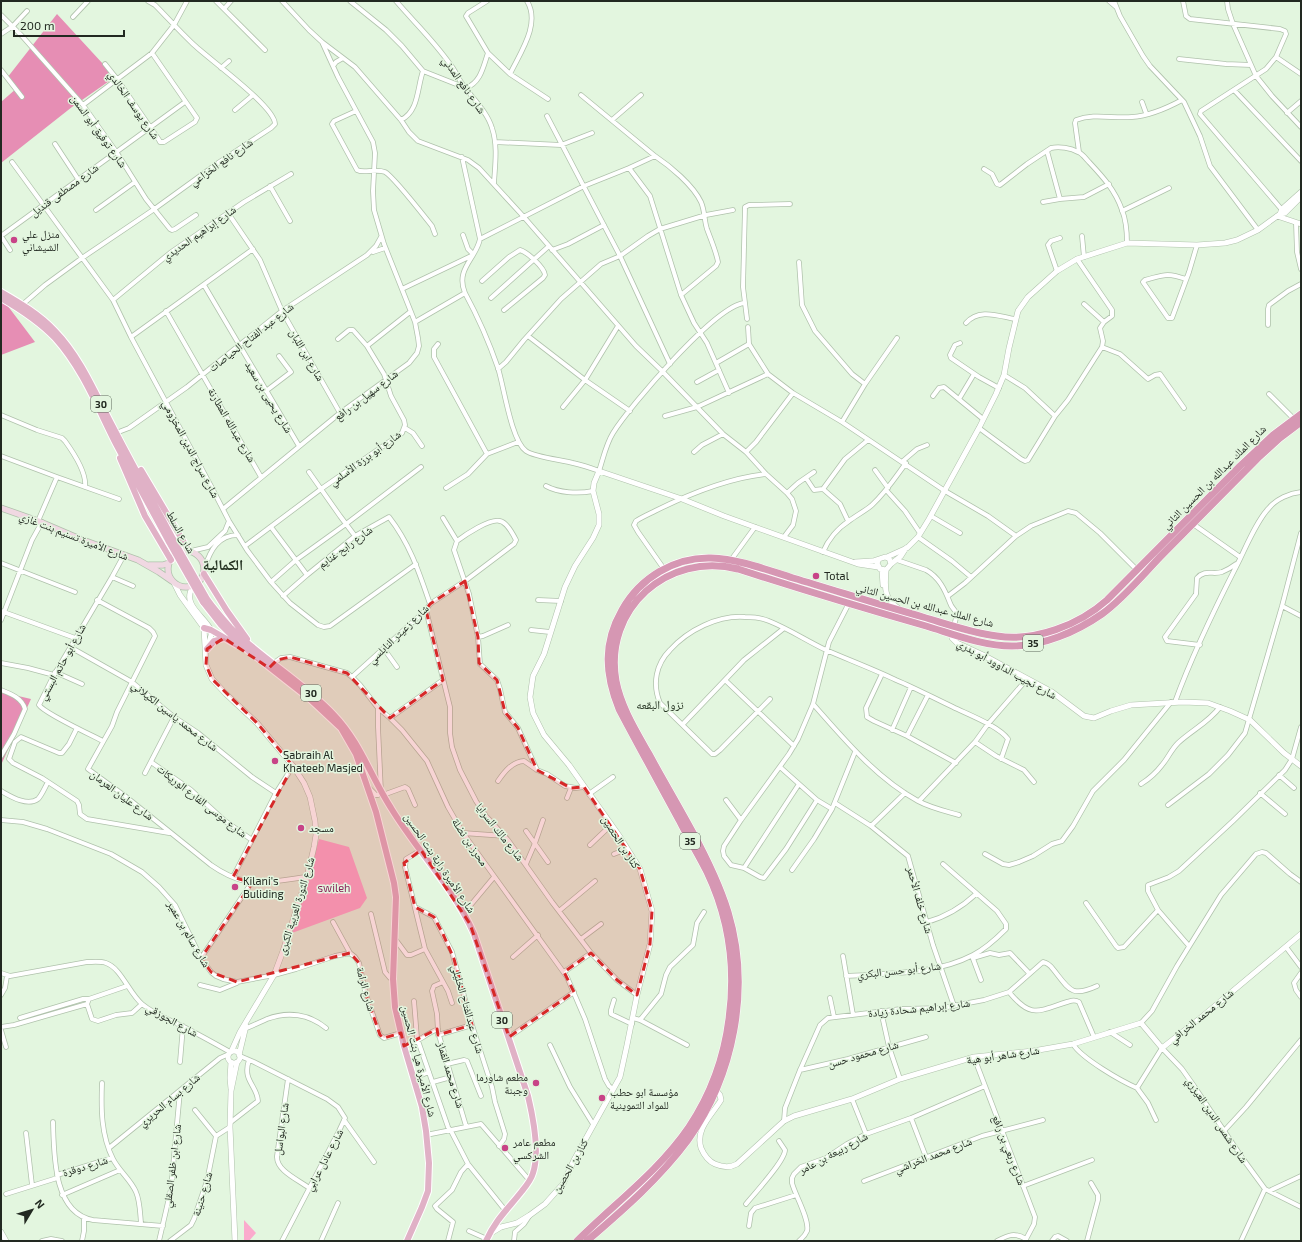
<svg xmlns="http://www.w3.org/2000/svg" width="1302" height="1242" viewBox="0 0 1302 1242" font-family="'Exo 2','Noto Naskh Arabic',sans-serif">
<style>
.green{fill:#fbabcd}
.forest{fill:#e68eb4}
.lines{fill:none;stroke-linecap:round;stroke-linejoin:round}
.minor-casing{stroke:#b0c2ac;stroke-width:5.5}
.tertiary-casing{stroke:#b0c2ac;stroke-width:6}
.secondary-casing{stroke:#b0c2ac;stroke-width:7}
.primary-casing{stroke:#fff;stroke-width:8}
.trunk-casing{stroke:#fff;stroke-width:8}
.minor{stroke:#fff;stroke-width:4}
.tertiary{stroke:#fff;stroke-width:5}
.secondary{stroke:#f0d8e2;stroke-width:5.5}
.primary{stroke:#e0b1c6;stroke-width:6}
.trunk{stroke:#d697b3;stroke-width:7}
.primary-bridge-casing{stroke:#fff;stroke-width:8;stroke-linecap:butt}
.primary-bridge{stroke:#e0b1c6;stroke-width:6}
.marked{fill:#d62828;fill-opacity:0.2;stroke:#d62828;stroke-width:3;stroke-dasharray:8 5;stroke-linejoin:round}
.poi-dot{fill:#c84387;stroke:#e3f6df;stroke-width:1.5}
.labels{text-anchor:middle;stroke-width:3;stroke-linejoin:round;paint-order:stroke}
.shield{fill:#e3f6df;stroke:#5c665a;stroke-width:1}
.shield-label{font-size:10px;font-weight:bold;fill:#222921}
.street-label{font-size:11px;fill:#222921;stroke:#e3f6df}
.poi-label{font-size:11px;fill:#222921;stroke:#e3f6df;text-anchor:start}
.park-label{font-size:11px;fill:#882258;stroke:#e3f6df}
.neighbourhood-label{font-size:12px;fill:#263423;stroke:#e3f6df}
.district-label{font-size:15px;font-weight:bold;fill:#263423;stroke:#e3f6df}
</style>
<rect width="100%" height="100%" fill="#e3f6df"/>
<path class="green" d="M319,839L349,847L367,898L360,908L292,933Z
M244,1220L256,1233L249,1241H244Z"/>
<path class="forest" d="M57,14L115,77L72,107L1,163V102L17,88L7,78Z
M1,297L35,342L1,355Z
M1,692L31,699L1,765Z"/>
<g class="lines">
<g class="minor-casing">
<path id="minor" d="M216,1L265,50
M350,1L386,30L402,46L423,71C417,88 419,111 401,120
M396,1C414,22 434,41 450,64C455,70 457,76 461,82C471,97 487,111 492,128C498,146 495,165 494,183
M487,1L468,13L466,16L488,53L510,74L548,99
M1109,1L1116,7
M1114,1L1120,16L1143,56L1150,66L1184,102L1200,136L1210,166L1258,230
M1183,1L1186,16L1190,19L1280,29L1285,31L1286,34L1276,57L1266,69L1201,111L1200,114L1283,211
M1227,1L1228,9L1233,24L1256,76L1272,96L1301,127
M224,9L231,1
M1,15L22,36L83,105L117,153L146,199L170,229L172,230L175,229L196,215
M73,17L88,1
M1,34L13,26L27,11
M322,42L355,67L401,120L409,132L418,141L468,160L479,168L523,216L636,346L662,371L723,434L746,452L766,474L787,493L792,499L796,511L793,525L784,537
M1276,57L1301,74
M1179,59L1226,64L1251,65
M105,64L117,79L159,140L160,142H164L195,122L197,118L152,53
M333,66L336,62L343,58
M221,68L229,61
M1,70L22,97
M423,71L466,88C481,82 483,67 488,53
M510,74C520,53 541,24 527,1
M1234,90L1301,161
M581,95L655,156
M1142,102L1146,113
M83,105L152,53L174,25L187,1
M235,110L253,95
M356,111L334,121L332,124L357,170C364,174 375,168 385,172C393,176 424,216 432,226L435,234
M1287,113L1301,101
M547,116L620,256L670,364
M612,120L641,95
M495,142L561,145L592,133
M55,144L78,179
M1047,151L1060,199
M1079,152L1075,123L1076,120C1094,113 1114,119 1132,117C1148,116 1169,107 1182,100
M12,162L113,300L131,337L212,488L229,521L247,550L271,582L290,603L318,625L324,627L330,626L416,564
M629,168L655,156C670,166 693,185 701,202C705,211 704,220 707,229C711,240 716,251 718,262L716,266L681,295
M984,169L992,174L997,184L1000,185L1027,164L1051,148C1059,146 1071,148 1078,152C1082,153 1086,159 1089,162C1103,177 1115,190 1122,210C1126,220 1127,232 1127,243
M270,186L290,221
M1043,202L1060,199L1084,197L1109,184
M96,210L135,182
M1122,211L1169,188
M228,213L260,260L282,311L340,413
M1296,223L1297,252L1301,269
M463,235L468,249L473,254
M1,236L185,102
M1,236L10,250
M1082,236L1084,257
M480,239L584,186L629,168L650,196L681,295L694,323L707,343L729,393
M552,250L568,244L604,225
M373,252L385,248
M1077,259L1112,310V316L1104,322L1100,328L1103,341L1102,347L1120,354L1148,379L1155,375L1160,374L1184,408
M799,262L802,305L815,331L852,374L865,384
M1057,271L1048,245L1051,241L1060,238
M1186,279C1166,272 1164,275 1145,280L1143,282L1168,318H1172L1189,272L1197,245
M482,281L509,257L520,250C527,252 544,267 545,275L543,278L504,310
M204,285L299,446
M402,289L471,256
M465,293C478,317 489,342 498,368C504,387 511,440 526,451C534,457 562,460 573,463C582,465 591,468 599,471C603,459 606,444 613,433C630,406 714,307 744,303
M491,298L549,246
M113,300L170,253L244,202L291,174
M1084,304L1104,322
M22,305L45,285L82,258L153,210L218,163L271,128L275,124C275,106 207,58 192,43C179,31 168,18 155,5L148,1
M166,311L261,477
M747,319L743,287L745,207L749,205L790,204
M415,322L465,293C455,269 476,259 480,239L462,157
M966,323C979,308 998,316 1015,319
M1268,325V309L1269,305L1288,291L1301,284
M748,327L749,344L768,374L793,393L842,422L945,491L988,516L1016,536
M528,336L585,380L630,411
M131,337L253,249
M338,339L349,330H353L367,346
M960,343L955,345L950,355L951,358L979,377L999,388
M438,344L434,349V357L487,454
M716,363L749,344
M498,369L506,362L524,340L561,299L601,264L620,256L648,236L660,229L706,215L733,210
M1004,375L1025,388L1055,416
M697,382L719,370
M266,391L291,372L279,356
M1269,394L1293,418
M933,396L939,388L944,387L983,419
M959,399L974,374
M563,407L585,380L618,326
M1,415L37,430L62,438L65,441C73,452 87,473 85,487
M665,416L697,407L768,374
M842,422L865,384L897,338
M405,428L413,433L422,446
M979,428L1021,459L1025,461L1028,460L1055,416L1068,400L1102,347
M116,433L129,428L187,387L282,311L367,255L376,246L381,237
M694,452L702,445L723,434
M746,452L756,442L793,393
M1,456L57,477L119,499
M903,461L917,449L927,445
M875,470L888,488
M309,472L340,516L355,536
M806,478L814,490L823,489L845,459L868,440
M546,486C559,493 578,494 593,491
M446,488L468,474L487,454L518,442
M823,489L840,504L848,521
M887,491L905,511L920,533
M787,493L798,483L814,472
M223,509L340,413L409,363L417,353L419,346L418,338L415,322L384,244L374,210L373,191L375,153L373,142L338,77L322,42L309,30L282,1
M931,516L960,533
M443,518L457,541
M38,521L57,477
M1193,524L1240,557
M271,527L307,575
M918,537L952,561L971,577
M245,546L321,489L402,433L405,425L404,420L391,396L384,374L367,346L410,312
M191,551L208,547L225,531L229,521
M823,552C828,540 838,528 849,521C857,515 865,511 872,505C886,492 895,478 906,463
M731,560L755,527
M897,560L926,570C939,577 945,590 950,603C951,607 955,610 957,614L954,626
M1,563L75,592
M205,567C210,551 218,535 238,535
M664,569L638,532L634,525L636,521C642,517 649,514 655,511C689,494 728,478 766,474
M112,577L133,586
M271,582L296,560L346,524L421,467
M283,596L307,575L355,536L389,517C410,544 419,572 430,604
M948,596L965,583L1016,536L1031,526L1068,511L1076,513L1100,533L1137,570
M97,600L149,628L153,632L155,636L117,712L112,726L88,769L125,796L211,865C221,872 232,878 245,881C265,885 287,879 307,877
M538,600L561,601
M1282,606L1301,616
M426,610L450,707V733L452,747L460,770L476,801L486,816L508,840L552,902L591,953L617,980L637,995
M1,611L75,638
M1,620L32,540L42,522
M531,630L550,632
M478,637L480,664L497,680L500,689L505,712L518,728L537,770
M1200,645L1167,641L1165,637L1196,594L1197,578C1205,569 1213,575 1222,572C1227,570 1232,567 1236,564
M70,647L132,682L174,717L198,733L252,777L276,793
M384,649L397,667
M1,663L28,668L54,675
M274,663L281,658L290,657L347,673L352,677L360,685L378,708L390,718L402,730L427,761L448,807L463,833L567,977L585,1019L605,1079L609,1086L613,1089
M55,672L82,684
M882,674L866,708L867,717L874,721L907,736L956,763
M352,677L426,610L430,604L465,581L514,544L516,540C513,534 506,522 500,521C490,518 465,535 457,541L454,550L469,594L478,637L483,636L508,625
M725,680L794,746
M1,690C11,694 22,698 25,709L14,734L1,756
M770,699L720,750L715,754H712L660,703C652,684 656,664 670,650C688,630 718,615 745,617C753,617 762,618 769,621C789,629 807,641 826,650C849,660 873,669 896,680C915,688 934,698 953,707C967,714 999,726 1008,739L1001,759
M1175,702C1192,655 1215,608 1238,563C1246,547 1257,520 1269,508C1276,499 1290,493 1301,492
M813,704C844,739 876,778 918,801C931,808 945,811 959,815
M390,718L443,680
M683,724L744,660L783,629
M77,728L69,744L62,753H59L21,737L15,742L9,759L13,763L42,778L77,801L79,805L80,814L87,819L169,833
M892,730L911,687
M907,736L928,695
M103,741C91,735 44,713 39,705L54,675L112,577L124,555
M975,742L996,756L1024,770L1034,782
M151,762L191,790L225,821L252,840
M780,767L817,800L832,809
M145,773L174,717
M1279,775L1294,788
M498,781C505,771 512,762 524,761L537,770L547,774L565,786L576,788L584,787
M1141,784C1149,779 1156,773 1162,765C1168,758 1171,750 1178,743C1192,730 1209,722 1220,707
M370,789L376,795H378L381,792L378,727V708
M1,791C10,796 27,807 38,799C42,795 45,787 48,782
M1260,793L1285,814
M589,794L613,777
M383,795L405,787L408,789L415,805
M567,798L571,788
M726,800L741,820
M817,800L786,849L764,878L760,877L744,868L731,865L724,856L723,851L724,846L741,820L789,754L798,739L813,704L829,642L849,603
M919,801L975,742L988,724L1027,679
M835,803L871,826L908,856L933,945L954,1006
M1168,805L1209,774L1228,755L1245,733L1282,606L1301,533
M1,820L23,822L47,829L111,854L142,872L159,887L175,905L201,958L211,972L216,976L223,979L237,982L274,975L296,969L335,956L350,953L355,957L359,963L366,995L380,1035L384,1038L401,1033
M871,826L905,793
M526,831L548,862
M463,833L505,836
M590,845L611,825
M421,850L406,859L405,867L425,949L448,991L452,1003
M614,854L627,849
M985,854L1003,864L1009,865L1019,862L1033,856L1052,844L1062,841L1073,826L1093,791L1124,760L1171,702
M526,864L535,843L543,820
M744,868L799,784
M792,870L814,839L832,809L855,752
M233,877L276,793L293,766
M1086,903L1116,946L1118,948L1124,947L1158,910L1148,891V885L1169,877L1179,871L1233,821L1285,770L1292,759L1301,727
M415,907L434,917L452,952L472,1025L492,1087L495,1102L505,1134L504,1139L499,1146
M1158,910L1189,946
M559,911L595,881
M464,913L494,877
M371,914L385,972L390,978L393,979
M333,922L350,953
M927,922C945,917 962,907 976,894
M395,939L407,955H411L425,949
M581,939L601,924
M1286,947L1301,967
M843,956L853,1015
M972,956L981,980
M513,957L538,935
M201,958L252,882
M973,958L990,953L999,955L1010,953L1029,973
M564,972L591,953
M1,973L10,976L87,962C93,962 100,961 106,963C121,968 129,993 142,1004C154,1014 168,1019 182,1026C198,1034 214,1043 230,1052
M1301,973L1294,983L1296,990L1301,997
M846,976C888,973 935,975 973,955C985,949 996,939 1006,929V924L997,911L943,864
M443,982L434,986L432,991L437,1014L438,1032L466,1126
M200,985L220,990L237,983
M127,986L89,999L87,1004L92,1019L98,1021L116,1015L132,1013L142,1004
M1009,992C1031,1019 1038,1011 1067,1002C1071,1001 1074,999 1079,1002L1094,1037
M1,995L5,988L7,976
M830,998L834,1017
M614,1000L611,1010V1014L632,1024
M414,1001L417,1038L448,1127L452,1133L468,1164L505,1210
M881,1011L889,1047L900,1079
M20,1018L83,999H89
M633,1018L640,1020L687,1045
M640,1020L661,994L666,975L670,967L693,945L697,923L704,912
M1141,1023L1152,1011L1177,966L1221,895L1256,854L1262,852L1266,853L1290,874L1301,882
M1,1027L14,1025L87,1004
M244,1029C252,1026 260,1022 267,1019C288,1011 309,1014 326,1028
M1,1030L6,1047
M1110,1032L1130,1045
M438,1035L472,1025
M509,1037L574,992
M1073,1044C1081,1058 1121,1081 1137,1088L1162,1048L1182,1069L1194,1086L1243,1159L1265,1189L1301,1207
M550,1045L570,1087L593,1124
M404,1046C416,1044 425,1034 438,1029
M240,1056L254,1062L327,1099L338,1107L345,1118L339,1131L282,1241
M974,1057L1035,1217L1034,1224L1025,1241
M180,1062L183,1026
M447,1064L464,1060L467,1061L481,1096
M800,1070L848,1059L926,1037
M414,1078L429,1072
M288,1079L277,1156C276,1171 299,1180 309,1188
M433,1082L451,1077
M102,1083C101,1109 101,1135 113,1159C119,1171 131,1180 136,1192C140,1201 140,1213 141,1223
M1137,1088L1148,1103L1156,1120
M852,1099L866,1134
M195,1110L216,1136
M911,1118L926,1157
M344,1120L374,1162
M784,1121L785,1108L800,1070L820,1025L828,1018L901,1009L942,1008L984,1000L1009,992L1043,962C1048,963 1050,965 1053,969C1069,989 1071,998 1097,986
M53,1122C54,1154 53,1213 93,1220L163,1226
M231,1122L258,1101C257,1085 242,1081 249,1060
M1224,1131L1246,1107L1301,1040
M26,1133L32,1185
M426,1135L481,1124L530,1181
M109,1148L220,1058L229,1054
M57,1175L112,1158
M864,1181L982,1136L1043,1120
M1023,1186L1092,1160
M1269,1191L1301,1176
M6,1194L57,1178
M62,1195L120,1170
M746,1204C754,1194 785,1161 785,1150L779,1141
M749,1226L751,1213L755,1208L796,1195
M469,1231L487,1239
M42,1241L51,1239L62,1241
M82,1241L84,1231V1219
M159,1241L171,1189L180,1091
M170,1241L191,1225L194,1219L207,1181L216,1136L230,1127
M321,1241L338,1203
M448,1241L453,1222L437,1209L435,1206L452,1190L461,1172L468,1164
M514,1241L515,1232L524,1224L530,1215
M799,1241C802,1238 805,1236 807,1231C810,1220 795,1195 792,1183V1178L794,1174L801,1167L826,1158L847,1144L866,1134L911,1118L985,1086
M997,1241C1008,1235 1015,1232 1026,1239
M1052,1241L1055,1237L1058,1236L1067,1241
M1087,1241L1098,1200V1195L1091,1183
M1241,1241L1265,1189"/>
</g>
<g class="tertiary-casing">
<path id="tertiary" d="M1280,214L1282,209L1301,192
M1277,216L1301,224
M887,557L907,548L918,537L929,519L979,428L996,394L1004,375L1009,348L1018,311L1028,297L1057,271L1077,259L1127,243L1197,245L1225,243L1237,240L1258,230L1280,214L1285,213L1301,197
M855,562L873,561L879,559
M891,564L889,558L885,557L879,559L877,563L880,569L886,570L891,564L901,556L906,548
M882,570L883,585
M886,570C885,586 883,598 898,608
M174,583L180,595L204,628L206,665L212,679L226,694L257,723L293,766L304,783L310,797L315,821L316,835L314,847L307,877L283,951L274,975L240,1032L231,1052
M193,587C181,604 204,616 211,630V635L208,647
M952,634V638L957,643L983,655L1052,692L1084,716L1094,718L1111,711L1131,705L1183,702L1208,703L1230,711L1250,720L1284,753L1301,766
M228 1057a6 6 0 1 1 12 0a6 6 0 1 1-12 0Z
M239,1055L246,1026
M231,1089L230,1078L231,1062
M716,1090L720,1095L721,1100C712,1115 695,1129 701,1148C704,1155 708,1161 715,1164C722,1167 730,1168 737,1164L784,1121L794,1116L852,1099L900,1079L974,1057L1033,1051L1073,1044L1141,1023L1162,1048L1203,1016L1301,934
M1,1232L6,1241
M491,1233L501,1227L517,1223L530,1215L545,1204L563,1184L574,1160L620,1077L627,1045L637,995L650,944L652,911L640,869L620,837L569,765L544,735L533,713L530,697L533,676L544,654L565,587L575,566L593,538L599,525V514L593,491L594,483L599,471L682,499L724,516L858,564L878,567
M235,1241L230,1127L231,1091L237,1062"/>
</g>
<g class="secondary-casing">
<path id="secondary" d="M1,508L38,521L80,539L138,560L159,572L172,581
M168 569a18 18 0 1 1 36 0a18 18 0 1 1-36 0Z
M149,565H163L169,563"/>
</g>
<g class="primary-casing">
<path id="primary" d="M1,292C20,303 39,314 55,331C81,358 95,393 113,427C132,464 153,501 173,539
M1,298C20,309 40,322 55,338C83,369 98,409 117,446C134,478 152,510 169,542
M120,458L145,516L171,560
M141,470L189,551
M204,574L227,611L247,639
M207,599C214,609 222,618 230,627C262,659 303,682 334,715C360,742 371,777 391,808C417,851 454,888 474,934L528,1096C533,1117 540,1152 533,1173C531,1180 527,1185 522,1191C508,1209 496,1219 486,1241
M203,602L221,625L240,644L310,699L341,728L356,754L376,812L394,883L396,897L393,979L395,1007L404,1046L422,1107L426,1131L429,1163L428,1191L422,1207L407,1241
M204,628L211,630L237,645
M207,649L214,641L224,638"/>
</g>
<g class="trunk-casing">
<path id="trunk" d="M577,1241C615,1203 659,1171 689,1127C711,1094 724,1058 729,1019C736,968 729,918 707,872C698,854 688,838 679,820C659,783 639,747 619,709C605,674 603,643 622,610C640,578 674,557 711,558C739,559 767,570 793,578C837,591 880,605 923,617C947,624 972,633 997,636C1035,642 1079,625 1107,600L1240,466L1273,435L1301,414
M587,1241C623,1210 660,1178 688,1140C734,1075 751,988 728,912C719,883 706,857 692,831C678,805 663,780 649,754C636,731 621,707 616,681C603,609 668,551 738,569C800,589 863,608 926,626C953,634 983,646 1012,646C1043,646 1076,632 1102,614C1123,599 1142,576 1160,557C1193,524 1225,491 1258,458L1280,438L1301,422"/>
</g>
<use href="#minor" class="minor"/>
<use href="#tertiary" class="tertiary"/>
<use href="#secondary" class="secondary"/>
<use href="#primary" class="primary"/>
<use href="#trunk" class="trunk"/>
<g class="primary-bridge-casing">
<path id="primary-bridge" d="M173,539L207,599
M169,542L203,602"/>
</g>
<use href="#primary-bridge" class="primary-bridge"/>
</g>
<path class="marked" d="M465,581L478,637L479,663L497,680L505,712L518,728L537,770L571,788L584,787L640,869L652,911L650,944L637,995L617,980L591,953L564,972L574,992L509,1037L470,924L421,850L404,863L415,907L434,917L443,934L454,959L472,1025L438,1035L437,1029L404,1046L401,1033L384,1038L380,1035L366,995L359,963L350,953L237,982L211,972L201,958L252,883L233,877L293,766L257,723L212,679L206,665L207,649L224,638L269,668L277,660L290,657L347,673L390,718L443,680L426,610L430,604Z"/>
<g class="poi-dot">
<circle cx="14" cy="240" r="4"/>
<circle cx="816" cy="576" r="4"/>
<circle cx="275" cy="761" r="4"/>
<circle cx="301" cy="828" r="4"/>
<circle cx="235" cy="887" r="4"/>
<circle cx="536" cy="1083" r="4"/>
<circle cx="602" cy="1098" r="4"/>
<circle cx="505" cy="1148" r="4"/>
</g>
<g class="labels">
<g class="shield">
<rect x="91" y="396" width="20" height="16" rx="3"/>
<rect x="1023" y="635" width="20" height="16" rx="3"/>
<rect x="301" y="685" width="20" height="16" rx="3"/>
<rect x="680" y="833" width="20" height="16" rx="3"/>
<rect x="492" y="1012" width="20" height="16" rx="3"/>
</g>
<g class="shield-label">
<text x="101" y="408">30</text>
<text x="1033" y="647">35</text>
<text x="311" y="697">30</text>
<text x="690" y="845">35</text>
<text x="502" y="1024">30</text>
</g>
<g class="street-label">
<text transform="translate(464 85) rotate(55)" y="4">شارع نافع المدني</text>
<text transform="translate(134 105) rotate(55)" y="4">شارع يوسف الخالدي</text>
<text transform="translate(99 131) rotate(54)" y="4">شارع توفيق أبو السمن</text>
<text transform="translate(221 162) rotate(-35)" y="4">شارع نافع الخزاعي</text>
<text transform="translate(64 190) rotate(-36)" y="4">شارع مصطفى قنديل</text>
<text transform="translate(199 233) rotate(-35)" y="4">شارع إبراهيم الحديدي</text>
<text transform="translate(251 337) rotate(-38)" y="4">شارع عبد الفتاح الحياصات</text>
<text transform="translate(307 355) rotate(60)" y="4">شارع ابن اللبان</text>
<text transform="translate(366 395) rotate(-37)" y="4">شارع سهيل بن رافع</text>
<text transform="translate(269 397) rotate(59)" y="4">شارع يحيى بن سعيد</text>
<text transform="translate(232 425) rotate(60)" y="4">شارع عبدالله المطارنة</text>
<text transform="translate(191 449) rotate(62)" y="4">شارع سراج الدين المخزومي</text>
<text transform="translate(365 458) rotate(-36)" y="4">شارع أبو برزة الأسلمي</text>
<text transform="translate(1214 477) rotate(-45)" y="4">شارع الملك عبدالله بن الحسين الثاني</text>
<text transform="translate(181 532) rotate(61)" y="4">شارع السلط</text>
<text transform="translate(74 536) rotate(21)" y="4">شارع الأميرة تسنيم بنت غازي</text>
<text transform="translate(345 547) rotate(-36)" y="4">شارع رابح غنايم</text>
<text transform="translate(925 605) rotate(15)" y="4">شارع الملك عبدالله بن الحسين الثاني</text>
<text transform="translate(398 634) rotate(-44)" y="4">شارع زعيتر النابلسي</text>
<text transform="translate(62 662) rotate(-61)" y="4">شارع أبو حاتم البستي</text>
<text transform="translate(1007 669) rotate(29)" y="4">شارع نجيب الداوود أبو بدري</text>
<text transform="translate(175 716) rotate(38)" y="4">شارع محمد ياسين الكيلاني</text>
<text transform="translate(122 795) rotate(37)" y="4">شارع عليان العرمان</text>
<text transform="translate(202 801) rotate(38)" y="4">شارع موسى الفارع الوريكات</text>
<text transform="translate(500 832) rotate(52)" y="4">شارع مالك السرايا</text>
<text transform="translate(470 842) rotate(56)" y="4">محرز بن نضلة</text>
<text transform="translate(621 842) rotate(57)" y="4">كناز بن الحصين</text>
<text transform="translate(440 863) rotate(56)" y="4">شارع الأميرة راية بنت الحسين</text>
<text transform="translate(920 900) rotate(74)" y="4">شارع خلف الأحمر</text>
<text transform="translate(296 906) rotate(-73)" y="4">شارع الثورة العربية الكبرى</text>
<text transform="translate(189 934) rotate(60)" y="4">شارع سالم بن عمير</text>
<text transform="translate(899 970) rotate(-6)" y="4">شارع أبو حسن البكري</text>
<text transform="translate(366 989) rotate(75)" y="4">شارع الرامة</text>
<text transform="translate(919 1008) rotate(-6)" y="4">شارع إبراهيم شحادة زيادة</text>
<text transform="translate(468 1009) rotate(74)" y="4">شارع عبدالفتاح الخليلي</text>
<text transform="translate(1201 1016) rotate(-39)" y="4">شارع محمد الخرافي</text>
<text transform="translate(172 1020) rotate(29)" y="4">شارع الجوزقي</text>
<text transform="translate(863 1054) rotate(-16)" y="4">شارع محمود حسن</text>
<text transform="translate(1003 1055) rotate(-8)" y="4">شارع شاهر أبو هية</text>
<text transform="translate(419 1061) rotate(76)" y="4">شارع الأميرة هيا بنت الحسين</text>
<text transform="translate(451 1075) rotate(73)" y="4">شارع محمد القماز</text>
<text transform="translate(169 1100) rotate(-40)" y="4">شارع بسام الحريري</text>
<text transform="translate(1217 1120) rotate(56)" y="4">شارع شمس الدين العيزري</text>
<text transform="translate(281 1129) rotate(-82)" y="4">شارع البواسل</text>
<text transform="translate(1009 1150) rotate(69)" y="4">شارع ربعي بن رافع</text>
<text transform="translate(833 1153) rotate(-28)" y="4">شارع ربيعة بن عامر</text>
<text transform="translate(933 1155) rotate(-21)" y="4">شارع محمد الخراشي</text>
<text transform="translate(324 1160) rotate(-62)" y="4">شارع عادل عرابي</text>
<text transform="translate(85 1166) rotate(-17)" y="4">شارع دوقرة</text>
<text transform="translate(172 1166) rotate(-83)" y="4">شارع ابن ظفر الصقلي</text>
<text transform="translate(570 1166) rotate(-60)" y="4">كناز بن الحصين</text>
<text transform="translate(202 1194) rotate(-73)" y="4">شارع حنينة</text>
</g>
<g class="poi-label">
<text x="22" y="238">منزل علي<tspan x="22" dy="13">الشيشاني</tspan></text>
<text x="824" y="580">Total</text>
<text x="283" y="759">Sabraih Al<tspan x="283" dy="13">Khateeb Masjed</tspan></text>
<text x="309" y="832">مسجد</text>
<text x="243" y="885">Kilani's<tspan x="243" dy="13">Buliding</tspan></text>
<text x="528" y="1081" text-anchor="end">مطعم شاورما<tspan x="528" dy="13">وجبنة</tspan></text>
<text x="610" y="1096">مؤسسة ابو حطب<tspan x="610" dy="13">للمواد التموينية</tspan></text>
<text x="513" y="1146">مطعم عامر<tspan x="513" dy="13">الشركسي</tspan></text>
</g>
<g class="park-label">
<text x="334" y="892">swileh</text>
</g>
<g class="neighbourhood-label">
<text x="660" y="709">نزول البقعه</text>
</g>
<g class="district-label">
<text x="223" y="570">الكمالية</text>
</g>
</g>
<rect width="1302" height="1242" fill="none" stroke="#222921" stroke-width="4"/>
<g transform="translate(32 1210) rotate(52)" stroke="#e3f6df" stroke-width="3" paint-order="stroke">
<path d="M0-3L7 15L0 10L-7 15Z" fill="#222921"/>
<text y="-6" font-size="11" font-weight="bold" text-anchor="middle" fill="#222921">N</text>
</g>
<path d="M14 30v6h110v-6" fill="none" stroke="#222921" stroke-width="2"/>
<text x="20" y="30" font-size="12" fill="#222921" stroke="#e3f6df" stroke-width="3" paint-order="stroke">200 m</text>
</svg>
